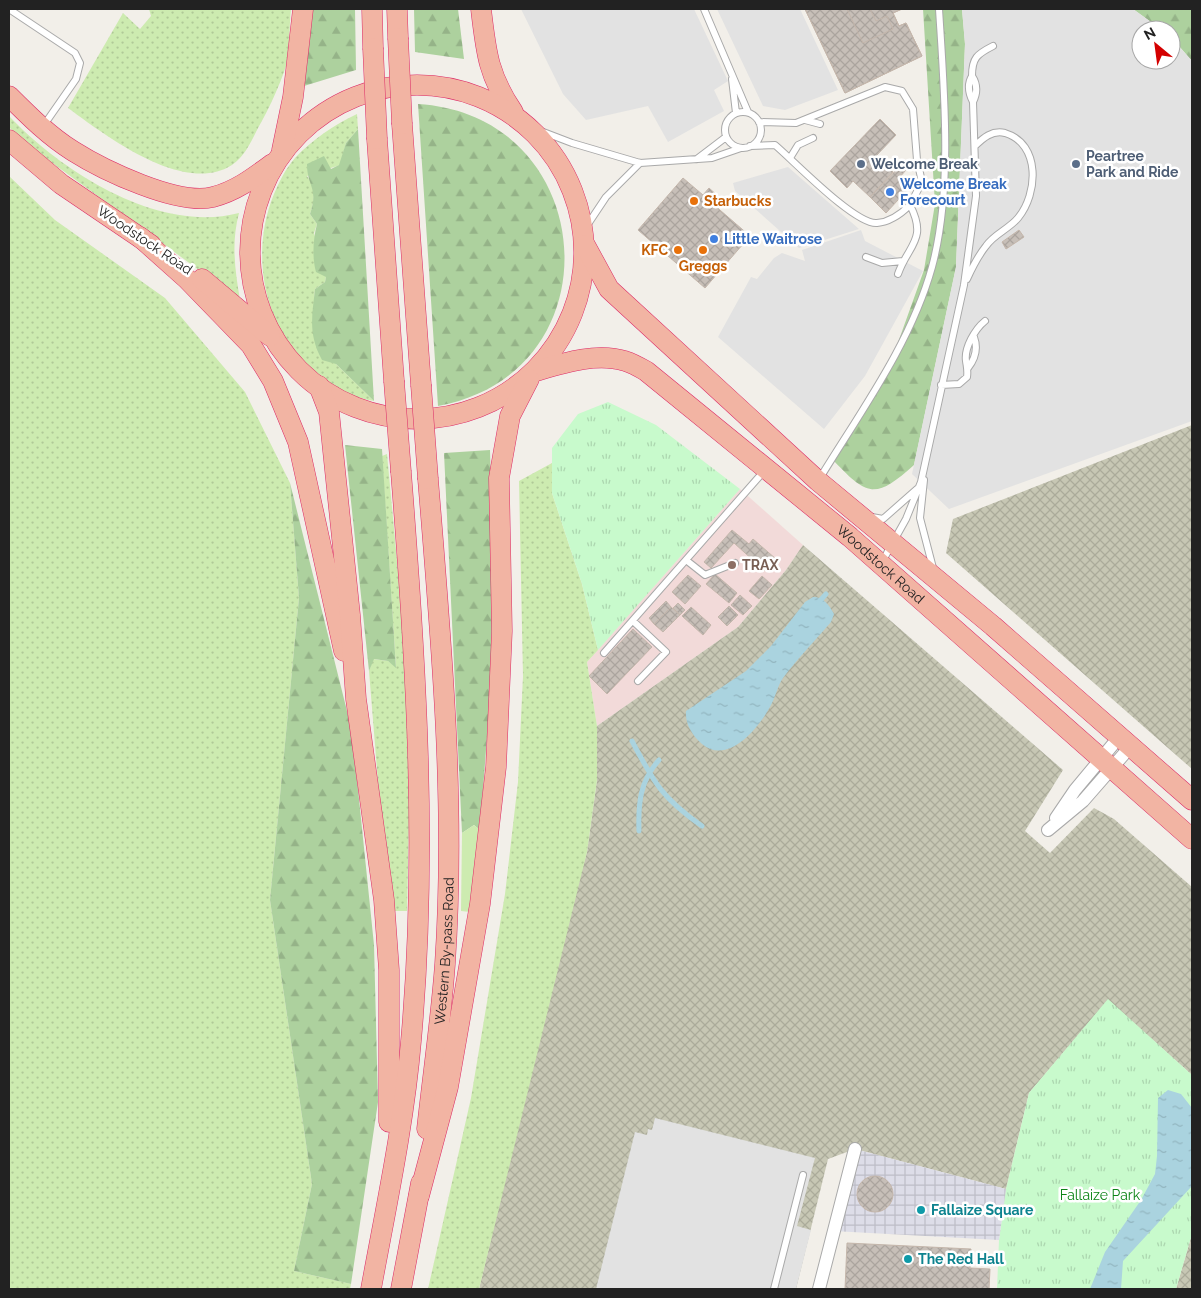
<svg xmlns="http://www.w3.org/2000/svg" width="1201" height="1298" viewBox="0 0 1201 1298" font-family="Raleway,sans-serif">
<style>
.commercial{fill:#f2dad9}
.construction{fill:url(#construction-cross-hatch)}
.grass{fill:url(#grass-dots)}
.forest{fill:url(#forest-firs)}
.park{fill:url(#park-tufts)}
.garden{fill:#cdebb0}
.parking{fill:#e2e2e2}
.plaza{fill:url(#plaza-grid)}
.water{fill:url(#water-ripples)}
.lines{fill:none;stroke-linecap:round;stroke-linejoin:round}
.stream{stroke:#aad3df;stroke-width:5}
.building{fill:url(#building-cross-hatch);stroke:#c4b6ab}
.service-casing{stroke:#a9a9a9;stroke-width:8}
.minor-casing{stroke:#a9a9a9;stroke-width:14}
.trunk-casing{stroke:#dc2a67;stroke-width:21}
.service{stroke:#fff;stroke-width:6}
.minor{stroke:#fff;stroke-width:12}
.trunk{stroke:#f2b4a3;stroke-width:20}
.trunk-bridge-casing{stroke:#dc2a67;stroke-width:21;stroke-linecap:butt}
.trunk-bridge{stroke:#f2b4a3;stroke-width:20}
.service-dot{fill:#5c6f8a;stroke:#fff;stroke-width:2}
.shop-dot{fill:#3f7fe0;stroke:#fff;stroke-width:2}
.food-dot{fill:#e8710a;stroke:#fff;stroke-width:2}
.education-dot{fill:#8d6e63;stroke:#fff;stroke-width:2}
.culture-dot{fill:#0f9aa8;stroke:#fff;stroke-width:2}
.labels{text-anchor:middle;stroke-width:5;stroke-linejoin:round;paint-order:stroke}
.service-label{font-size:14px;font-weight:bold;fill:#4e5e75;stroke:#fff;text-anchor:start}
.shop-label{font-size:14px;font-weight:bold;fill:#366cbe;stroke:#fff;text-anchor:start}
.food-label{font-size:14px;font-weight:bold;fill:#c56008;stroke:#fff;text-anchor:start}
.street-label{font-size:14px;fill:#222;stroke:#fff}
.education-label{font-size:14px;font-weight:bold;fill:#785e54;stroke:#fff;text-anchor:start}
.park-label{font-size:14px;fill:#0c8416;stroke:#fff}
.culture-label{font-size:14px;font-weight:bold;fill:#0d838f;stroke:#fff;text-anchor:start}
</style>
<defs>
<pattern id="construction-cross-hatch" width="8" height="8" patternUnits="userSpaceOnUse" patternTransform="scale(1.25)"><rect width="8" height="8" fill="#c7c7b4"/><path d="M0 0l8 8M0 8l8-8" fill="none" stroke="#abab9a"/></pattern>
<pattern id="grass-dots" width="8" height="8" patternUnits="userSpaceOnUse" patternTransform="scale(1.25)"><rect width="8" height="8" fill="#cdebb0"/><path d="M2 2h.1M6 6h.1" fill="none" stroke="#b0c997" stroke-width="1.8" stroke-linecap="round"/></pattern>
<pattern id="forest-firs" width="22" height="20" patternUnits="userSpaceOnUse" patternTransform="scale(1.25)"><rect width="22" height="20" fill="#add19e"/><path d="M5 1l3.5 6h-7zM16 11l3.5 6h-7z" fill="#95b388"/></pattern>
<pattern id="park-tufts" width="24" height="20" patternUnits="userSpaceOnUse" patternTransform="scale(1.25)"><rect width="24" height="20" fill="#c8facc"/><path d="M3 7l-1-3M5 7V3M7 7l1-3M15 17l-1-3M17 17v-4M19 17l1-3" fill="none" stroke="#acd6af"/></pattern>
<pattern id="plaza-grid" width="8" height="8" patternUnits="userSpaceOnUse" patternTransform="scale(1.25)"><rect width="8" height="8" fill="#dddde8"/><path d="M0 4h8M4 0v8" fill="none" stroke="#bdbdc7"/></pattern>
<pattern id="water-ripples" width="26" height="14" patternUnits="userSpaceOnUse" patternTransform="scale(1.25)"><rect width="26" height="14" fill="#aad3df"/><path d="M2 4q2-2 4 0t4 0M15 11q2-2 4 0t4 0" fill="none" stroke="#92b5bf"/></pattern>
<pattern id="building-cross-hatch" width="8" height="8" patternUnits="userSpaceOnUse" patternTransform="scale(1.25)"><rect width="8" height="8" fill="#c7bfb8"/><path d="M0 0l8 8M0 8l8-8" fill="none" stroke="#aba49e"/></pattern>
</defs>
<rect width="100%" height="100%" fill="#f2efe9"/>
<path class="commercial" d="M740,489L803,545L786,570L738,627L597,726L587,662Z"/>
<path class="construction" d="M1192,425V769L946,553L953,519Z
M803,545L1063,770L1025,831L1050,853L1094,808L1114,819L1192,887V1075L1108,1000L1029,1093L1006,1189L855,1149L828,1159L796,1289H479L565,930L587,852L597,780V726L738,627L786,570Z
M1192,1234V1289H1176Z"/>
<path class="grass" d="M149,9H291C289,27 290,48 286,66C279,87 269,109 258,128C251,142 245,156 232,165C184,196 105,135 68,108L123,13L140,29L151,16Z
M357,114L358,129L346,143L340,165L307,176C316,188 315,200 310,214L317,224L314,233L326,277L325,282L315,289L314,300L336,364L374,401C281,385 240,276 274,194C279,182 286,168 295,158C313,139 334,125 357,114Z
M9,116C62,172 159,234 239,213C231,243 235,270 240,300L25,143L9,127Z
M9,176L55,220L165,298L245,392L290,483L299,598L270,900L312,1184L294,1271L351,1284L350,1289H9Z
M387,454L405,646L410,774L407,911H392L382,831L369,671L373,659L388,661L396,667L382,456Z
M552,463V493L582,584L598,650L587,662L597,726V780L587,852L479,1289H428L471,1098L505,894L518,782L523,676L519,481Z"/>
<path class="forest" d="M311,9H355L356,70L304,86Z
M414,9H458L464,59L415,52Z
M923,9H962L965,44L956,267L914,465C876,499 868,497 834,461L891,362L924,270L935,204Z
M1133,9H1192V61L1171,37V30H1162Z
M418,104C600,115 619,373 438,406Z
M358,129L374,401L336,364L322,360C308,334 312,317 315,289L325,282L326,277L316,272C312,258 313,239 317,224L310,214C319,187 307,187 307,164L324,156L331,169L339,165L346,143Z
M345,445L382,449L396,668L388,661L374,659L369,671Z
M490,450L493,562L491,683L480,830L474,825L462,833L444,453Z
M290,483L352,731L374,945L378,1102L351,1284L294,1271L312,1184L270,900L299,598Z"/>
<path class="park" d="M608,402L656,425L740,489L598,650L582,584L552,493V448L578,414Z
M1108,999L1192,1075V1234L1176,1289H997L999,1240L1006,1189L1029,1093Z"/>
<path class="garden" d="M474,825L480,830L470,912L461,911L462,833Z"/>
<path class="parking" d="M521,9H694L728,81L714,90L724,111L668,142L648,106L586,120L563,94Z
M717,9H800L838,90L785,110L763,106Z
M962,9H1133L1162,30H1141V60H1171V37L1192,61V421L949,509L912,474L956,267L965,44Z
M788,167L859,229L799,248L735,191L733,183Z
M861,230L865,241L923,271L865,376L824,429L718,337L751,277L757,279L774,258L782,253L805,261L802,250Z
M655,1118L815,1158L797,1226L811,1230L796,1289H596L635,1132L647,1135L648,1129L652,1130Z"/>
<path class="plaza" d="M855,1149L1006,1189L999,1240L833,1231Z"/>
<path class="water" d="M813,597C824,597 829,605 834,614L831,622C815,641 797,659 783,678C778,685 776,695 772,703C762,724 729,767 702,744C692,735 685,724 686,711L746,671L771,646L805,602Z
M1168,1090L1181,1094L1192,1108V1186L1123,1261L1121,1289H1090L1105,1252L1141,1200L1155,1174L1157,1156L1158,1098Z"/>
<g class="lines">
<path class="stream" d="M818,603L826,594
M632,741C654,783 663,799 702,826
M639,831C638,803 640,781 659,760"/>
</g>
<path class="building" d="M805,9H847L863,43L893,29L887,16L876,21L870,9H902L893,13L899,26L906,23L922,56L845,93Z
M805,9H902L893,13L899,26L906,23L922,56L845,93Z
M880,119L896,135L876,156L893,172L870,197L853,181L847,188L830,171Z
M901,165L906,170L899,178L910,187L886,213L870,197Z
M683,178L703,195L709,188L719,197L713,204L750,236L705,288L638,230Z
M1019,230L1024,237L1006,249L1002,242Z
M732,530L749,544L753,539L776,559L765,571L734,543L711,568L704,562Z
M715,574L737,593L729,603L706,584Z
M688,575L701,586L685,604L672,592Z
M762,576L772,585L759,599L749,591Z
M740,595L752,606L743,615L731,605Z
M666,601L671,607L654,624L649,618Z
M678,603L685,610L680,615L673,608Z
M729,606L738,615L727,626L718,617Z
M671,607L680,615L663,632L654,624Z
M691,607L711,625L703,635L682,616Z
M633,629L652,647L607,694L589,676Z
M857 1194a18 18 0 1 1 36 0a18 18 0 1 1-36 0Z
M847,1243L971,1249L970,1268L990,1269L989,1289H845Z"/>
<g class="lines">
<g class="service-casing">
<path id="service" d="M9,9L75,53L80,63L76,79L44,125
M704,9L748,112
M732,79L736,113
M973,102C977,94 978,85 972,76C972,58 977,54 993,46
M725 130a18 18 0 1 1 36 0a18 18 0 1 1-36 0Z
M805,120L820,124
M759,122L796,123L885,87L902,91L913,109L917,160L922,182L910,205C928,240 908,245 898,274
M525,125L572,143L640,163L712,158L741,148
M750,146L775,145C794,161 855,225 877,223C890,222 901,214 910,205
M790,158L798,145L813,138
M697,159L726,137
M584,230L606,197L640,163
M866,257L882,263L903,261
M967,279C972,268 978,256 986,246C994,234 1009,229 1018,218C1038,194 1041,144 1005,133C992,130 983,138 975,146
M968,368C975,359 978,348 974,337
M941,385L959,384L967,377C968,371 967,368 966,361C964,348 975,329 985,321
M820,478C861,411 911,343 932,267C953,189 944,89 939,9
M924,480L920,518L933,568
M872,517L883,519L917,489
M686,560L705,575L735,563
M882,562L906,519L921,482L964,285L976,196L973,102C969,94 967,84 972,76
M633,621L666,652L638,681
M604,653L765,470
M774,1289L803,1175"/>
</g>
<g class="minor-casing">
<path id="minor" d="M1056,818L1075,790L1120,736
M1048,830L1083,801L1131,746
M819,1289L855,1149"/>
</g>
<g class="trunk-casing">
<g id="trunk">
<path d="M372,9L373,48"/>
<path d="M397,9L398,38"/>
<path d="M481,9C486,52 488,75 513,112"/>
<circle cx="417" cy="252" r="167"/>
<path d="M9,96C29,116 49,136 73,151C103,170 178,206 213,197C236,191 253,178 272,164"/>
<path d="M402,124L421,385"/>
<path d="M377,139L394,381"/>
<path d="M9,140L61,184L151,245"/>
<path d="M282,150L293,97L303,9"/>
<path d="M140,237L187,279L251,345L273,381L298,442L344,651"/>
<path d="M585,245L609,289L818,481L993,626L1192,800"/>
<path d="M202,279L270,336"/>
<path id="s1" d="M536,371C563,363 597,352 625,361C632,363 639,367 646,371L850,537L1192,839"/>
<path d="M319,386L329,412L350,615L356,699L384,900L389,970V1122"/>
<path id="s2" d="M427,1129C433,1074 441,1019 445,964C456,802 441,640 428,479"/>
<path d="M419,1196L448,1087L480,904L496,767L502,631L499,478L510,416L529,379"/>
<path d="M371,1289C386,1207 404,1124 411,1041C428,851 416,662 401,472"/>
<path d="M401,1289L421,1183"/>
</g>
</g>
<use href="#service" class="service"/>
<use href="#minor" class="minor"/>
<use href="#trunk" class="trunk"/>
<g class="trunk-bridge-casing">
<path id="trunk-bridge" d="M398,38L402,124
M373,48L377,139
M394,381L401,472
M421,385L428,479"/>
</g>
<use href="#trunk-bridge" class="trunk-bridge"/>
</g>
<g class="service-dot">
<circle cx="861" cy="164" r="5"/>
<circle cx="1076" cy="164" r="5"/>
</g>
<g class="shop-dot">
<circle cx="890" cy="192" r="5"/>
<circle cx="714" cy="239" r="5"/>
</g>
<g class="food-dot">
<circle cx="694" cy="201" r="5"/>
<circle cx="678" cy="250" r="5"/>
<circle cx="703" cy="250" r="5"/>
</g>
<circle class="education-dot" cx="732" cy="565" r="5"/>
<g class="culture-dot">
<circle cx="921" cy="1210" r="5"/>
<circle cx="908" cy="1259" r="5"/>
</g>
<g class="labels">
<g class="service-label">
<text x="1086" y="161">Peartree<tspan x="1086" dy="16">Park and Ride</tspan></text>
<text x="871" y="169">Welcome Break</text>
</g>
<g class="shop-label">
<text x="900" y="189">Welcome Break<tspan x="900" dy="16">Forecourt</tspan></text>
<text x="724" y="244">Little Waitrose</text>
</g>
<g class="food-label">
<text x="704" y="206">Starbucks</text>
<text x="668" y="255" text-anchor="end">KFC</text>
<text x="703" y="271" text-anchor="middle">Greggs</text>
</g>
<g class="street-label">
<text transform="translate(145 240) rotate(34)" y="5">Woodstock Road</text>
<text dy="5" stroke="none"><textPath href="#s1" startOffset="418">Woodstock Road</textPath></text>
<text dy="5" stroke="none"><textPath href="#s2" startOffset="179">Western By-pass Road</textPath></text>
</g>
<g class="education-label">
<text x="742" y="570">TRAX</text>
</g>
<g class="park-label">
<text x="1100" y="1200">Fallaize Park</text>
</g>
<g class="culture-label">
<text x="931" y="1215">Fallaize Square</text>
<text x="918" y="1264">The Red Hall</text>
</g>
</g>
<rect width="1201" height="1298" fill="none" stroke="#222222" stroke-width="20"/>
<g transform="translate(1156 45) rotate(331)"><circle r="24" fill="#ffffff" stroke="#a7a7a7"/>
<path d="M0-4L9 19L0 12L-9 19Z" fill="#d40000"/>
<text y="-8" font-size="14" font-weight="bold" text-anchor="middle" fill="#222222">N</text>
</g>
</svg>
